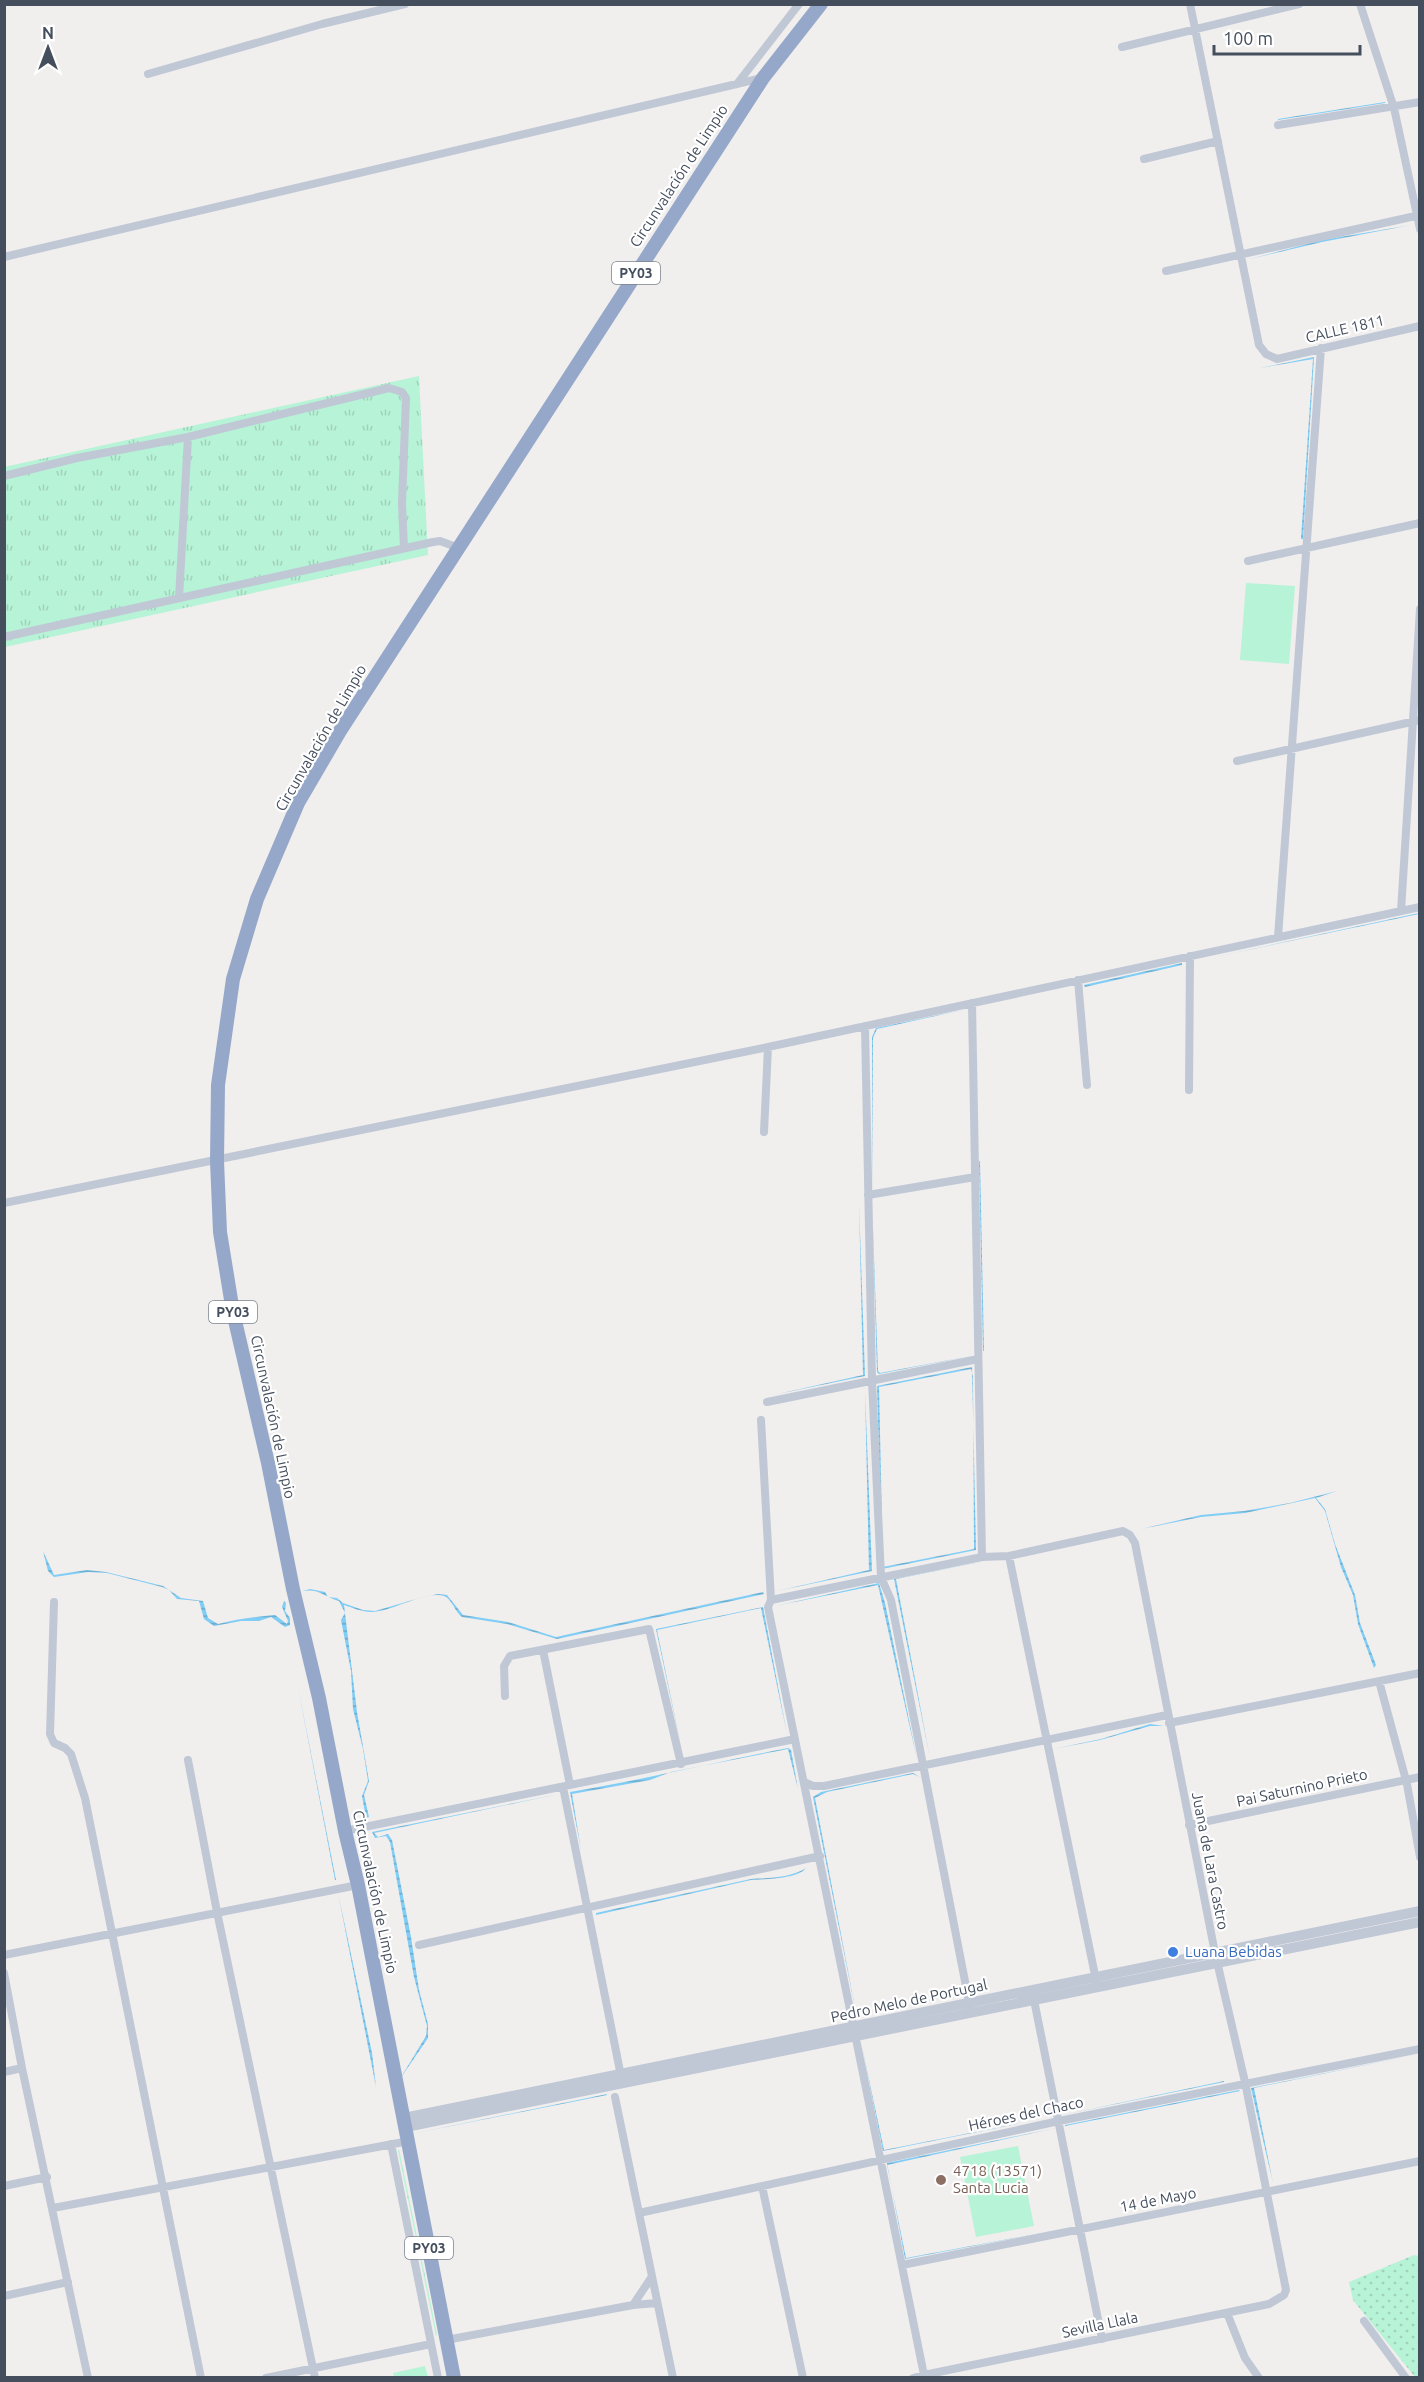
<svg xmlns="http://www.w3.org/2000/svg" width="1424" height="2382" viewBox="0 0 1424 2382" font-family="Ubuntu,sans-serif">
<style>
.grass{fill:url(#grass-tufts)}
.park{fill:url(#park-dots)}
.garden{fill:#b7f3d6}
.water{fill:url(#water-rules);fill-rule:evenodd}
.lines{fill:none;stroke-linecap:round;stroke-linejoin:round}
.minor{stroke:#c0c8d5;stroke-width:8}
.tertiary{stroke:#c0c8d5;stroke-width:10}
.trunk{stroke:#96a8c9;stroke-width:14}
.shop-dot{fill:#3f7fe0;stroke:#fff;stroke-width:2}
.education-dot{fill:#8d6e63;stroke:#fff;stroke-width:2}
.labels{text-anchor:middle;stroke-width:4.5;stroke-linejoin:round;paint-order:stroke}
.shield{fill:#fff;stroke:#7c838e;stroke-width:1.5}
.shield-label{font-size:14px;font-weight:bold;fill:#444e5d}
.street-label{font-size:15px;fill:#444e5d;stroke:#fff}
.shop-label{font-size:15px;fill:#366cbe;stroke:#fff;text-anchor:start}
.education-label{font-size:15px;fill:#785e54;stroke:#fff;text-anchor:start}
</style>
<defs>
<pattern id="grass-tufts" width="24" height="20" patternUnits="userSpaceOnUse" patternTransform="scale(1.5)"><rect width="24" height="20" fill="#b7f3d6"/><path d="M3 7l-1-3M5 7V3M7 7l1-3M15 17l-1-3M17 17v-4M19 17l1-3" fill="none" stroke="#9fd2ba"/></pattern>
<pattern id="park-dots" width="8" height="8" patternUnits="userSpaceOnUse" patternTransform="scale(1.5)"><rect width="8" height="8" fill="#b7f3d6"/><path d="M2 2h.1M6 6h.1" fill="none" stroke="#9fd2ba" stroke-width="1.8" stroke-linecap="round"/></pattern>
<pattern id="water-rules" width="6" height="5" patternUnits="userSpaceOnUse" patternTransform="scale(1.5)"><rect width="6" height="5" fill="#80cdf5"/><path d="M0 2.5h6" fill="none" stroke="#6aa9ca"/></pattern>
</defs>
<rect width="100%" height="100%" fill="#f1eeee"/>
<path class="grass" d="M419,376L428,555L5,647L4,467Z
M399,2149L437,2334L436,2336L398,2151Z"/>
<path class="park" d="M1414,2255L1419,2256V2377H1415L1353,2300L1349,2282Z"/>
<path class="garden" d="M1246,583L1295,586L1289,664L1240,660Z
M1018,2146L1034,2226L976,2237L960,2157Z
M1419,2283H1420L1419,2314L1409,2287Z
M425,2366L428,2377H394L393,2373Z"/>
<path class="water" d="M1385,102V103L1278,120V119Z
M1411,225L1322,242L1250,259L1322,240Z
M1314,357L1303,539H1301L1313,359L1260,368Z
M1419,913V914L1210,958Z
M1182,963V965L1085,987L1084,985Z
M967,1009L877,1029L873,1038V1193L872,1037L876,1028Z
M979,1161H980L984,1351H983Z
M872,1201L878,1371L880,1373L970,1356L879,1374L877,1372Z
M859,1203L865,1376L773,1395L863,1375Z
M972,1367L976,1550L882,1569L877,1386ZM971,1369L973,1376L974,1549L883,1567L879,1387Z
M865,1391L872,1571L777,1591L869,1570Z
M1337,1491L1316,1498L1325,1509L1335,1544L1355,1595L1360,1623L1376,1665L1374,1668L1358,1624L1353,1595L1341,1567L1325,1511L1315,1498L1245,1513L1201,1517L1141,1529L1201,1515L1244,1511L1290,1503Z
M43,1551L54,1575L87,1570L106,1572L163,1586L181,1598L203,1601L208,1618L218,1624C237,1619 256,1617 275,1615L287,1624L288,1621L282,1607L284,1601L286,1603L285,1611L290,1618V1625L285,1627L271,1617L259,1621H241L214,1626L204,1619L199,1601L177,1599L169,1590L162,1587L107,1573L88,1572L54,1577L48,1571Z
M1000,1558L896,1579L930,1758L894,1579Z
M879,1583L885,1603L917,1759L878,1585L775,1606Z
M310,1589L325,1592L328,1597L337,1598L343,1603L363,1610L375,1611L423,1597L438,1594L447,1595L463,1615L508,1622L556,1637L763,1592L764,1594L557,1639L507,1624L462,1617C455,1612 452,1599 444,1596C425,1590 392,1612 371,1612C362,1612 353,1608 344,1605L357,1712L369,1781L364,1795L369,1817L366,1818L362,1796L368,1781L363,1749L353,1709L351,1671L341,1620L345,1613L339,1601C321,1596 318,1586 295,1593Z
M763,1607L787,1734L761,1608L657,1630L683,1756L656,1629Z
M297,1682L336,1880H335Z
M1150,1724L1164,1726H1150L1100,1740L1053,1749L1101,1739Z
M788,1748L791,1750L798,1789L788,1749L671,1772L650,1780L572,1794L581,1850L570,1792C643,1780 715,1762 788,1748Z
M913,1773L920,1777L913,1774L827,1792L815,1798L857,2018L813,1797L821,1792Z
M559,1794L374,1833L378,1837L388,1834L392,1840L411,1937L419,1990L428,2024V2038L400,2079L426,2036L427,2026L414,1977L390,1842L386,1836L375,1838L372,1832Z
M806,1868C798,1879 765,1879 751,1880L596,1915V1913L751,1879C768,1878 791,1878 806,1868Z
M338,1893L372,2053L376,2087Z
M861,2042L884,2150L1051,2117L883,2151Z
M1419,2054L1254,2088L1273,2183L1251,2088Z
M1224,2081V2082L1062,2115Z
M1239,2090L1240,2091L1065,2126V2125Z
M607,2094V2095L411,2134Z
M1056,2128L887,2165L906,2258L1074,2227L905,2259L887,2163Z"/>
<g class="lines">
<path class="minor" d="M1190,4L1259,345L1266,354L1277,359L1420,326
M1360,4L1394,108L1420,229
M1122,47L1299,4
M148,74L322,24L405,4
M737,84L799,4
M1278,125L1420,102
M1144,159L1218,141
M4,257L762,78
M1166,271L1420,215
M4,476L77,458L188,437L389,388L402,392L406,398L402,504L404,548
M1248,561L1420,523
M179,598L188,437
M4,637L433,542L440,541L459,548
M1237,761L1420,720
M1401,911L1420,609
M1278,937L1321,348
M1078,980L1087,1085
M972,1003L982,1557
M865,1026L872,1381L881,1577L891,1600L970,2007
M1189,1090L1190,956
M764,1132L768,1047
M868,1195L975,1177
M4,1203L768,1047L1420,907
M767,1402L978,1359
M761,1420L771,1600
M1009,1556L1096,1980
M54,1602L50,1734L54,1743L65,1748L71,1754L85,1798L201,2378
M543,1650L570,1785
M1379,1681L1407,1784L1420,1857
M505,1696L504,1666L510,1656L649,1629L681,1764
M1169,1723L1420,1673
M188,1760L217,1912L315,2378
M804,1782L813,1786H824L1167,1715
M563,1787L621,2076
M1189,1825L1420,1777
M345,1831L795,1739
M419,1945L820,1856
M4,1955L358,1885
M4,1973L22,2068L88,2378
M1033,1995L1102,2339
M4,2072L22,2068
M615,2097L673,2378
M391,2144L438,2378
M4,2186L47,2177
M762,2186L803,2378
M53,2208L409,2141
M639,2213L1059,2121L1420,2049
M902,2265L1420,2161
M4,2296L68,2282
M633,2305L651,2278
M1227,2313L1245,2358L1259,2378
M1364,2321L1406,2378
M446,2340L633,2305L657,2303
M266,2378L431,2344
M913,2378L924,2375L1269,2304L1284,2295L1286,2290L1245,2082L1215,1953L1135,1543L1130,1535L1123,1531L1009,1556L982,1557L771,1600L768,1607C821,1863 872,2119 924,2375V2378"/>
<path class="tertiary" d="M404,2118L1420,1911
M406,2127L1420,1922"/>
<path class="trunk" d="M454,2378L358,1885L345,1831L319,1698L293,1589L268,1463L233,1312L220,1232L217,1161L218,1085L233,979L257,899L298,803L340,731L763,78L821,4"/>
</g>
<circle class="shop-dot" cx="1173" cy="1952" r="6"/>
<circle class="education-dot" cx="941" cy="2180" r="6"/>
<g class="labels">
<g class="shield">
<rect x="612" y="262" width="48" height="22" rx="4.5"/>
<rect x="209" y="1301" width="48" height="22" rx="4.5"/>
<rect x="405" y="2237" width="48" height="22" rx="4.5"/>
</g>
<g class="shield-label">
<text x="636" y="278">PY03</text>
<text x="233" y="1317">PY03</text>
<text x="429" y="2253">PY03</text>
</g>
<g class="street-label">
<text transform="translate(679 176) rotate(-57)" y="5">Circunvalación de Limpio</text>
<text transform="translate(1345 329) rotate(-13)" y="5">CALLE 1811</text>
<text transform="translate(321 738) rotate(-60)" y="5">Circunvalación de Limpio</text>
<text transform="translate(273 1417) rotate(78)" y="5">Circunvalación de Limpio</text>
<text transform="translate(1302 1788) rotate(-12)" y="5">Pai Saturnino Prieto</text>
<text transform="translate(1210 1861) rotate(79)" y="5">Juana de Lara Castro</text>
<text transform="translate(375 1892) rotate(78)" y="5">Circunvalación de Limpio</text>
<text transform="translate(909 2001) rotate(-12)" y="5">Pedro Melo de Portugal</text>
<text transform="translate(1026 2114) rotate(-12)" y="5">Héroes del Chaco</text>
<text transform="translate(1158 2200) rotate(-11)" y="5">14 de Mayo</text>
<text transform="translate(1100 2325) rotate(-12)" y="5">Sevilla Llala</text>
</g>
<g class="shop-label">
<text x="1185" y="1957">Luana Bebidas</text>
</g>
<g class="education-label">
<text x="953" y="2176">4718 (13571)<tspan x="953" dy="17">Santa Lucia</tspan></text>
</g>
</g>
<rect width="1424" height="2382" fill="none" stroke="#444e5d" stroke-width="12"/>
<g transform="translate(48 48)" stroke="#ffffff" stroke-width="4.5" paint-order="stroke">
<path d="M0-4.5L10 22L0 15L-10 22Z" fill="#444e5d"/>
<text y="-9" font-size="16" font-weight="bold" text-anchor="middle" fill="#444e5d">N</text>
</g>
<path d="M1214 45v9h146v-9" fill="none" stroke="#444e5d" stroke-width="3"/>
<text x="1223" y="45" font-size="18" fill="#444e5d" stroke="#ffffff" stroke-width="4.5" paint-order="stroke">100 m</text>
</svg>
